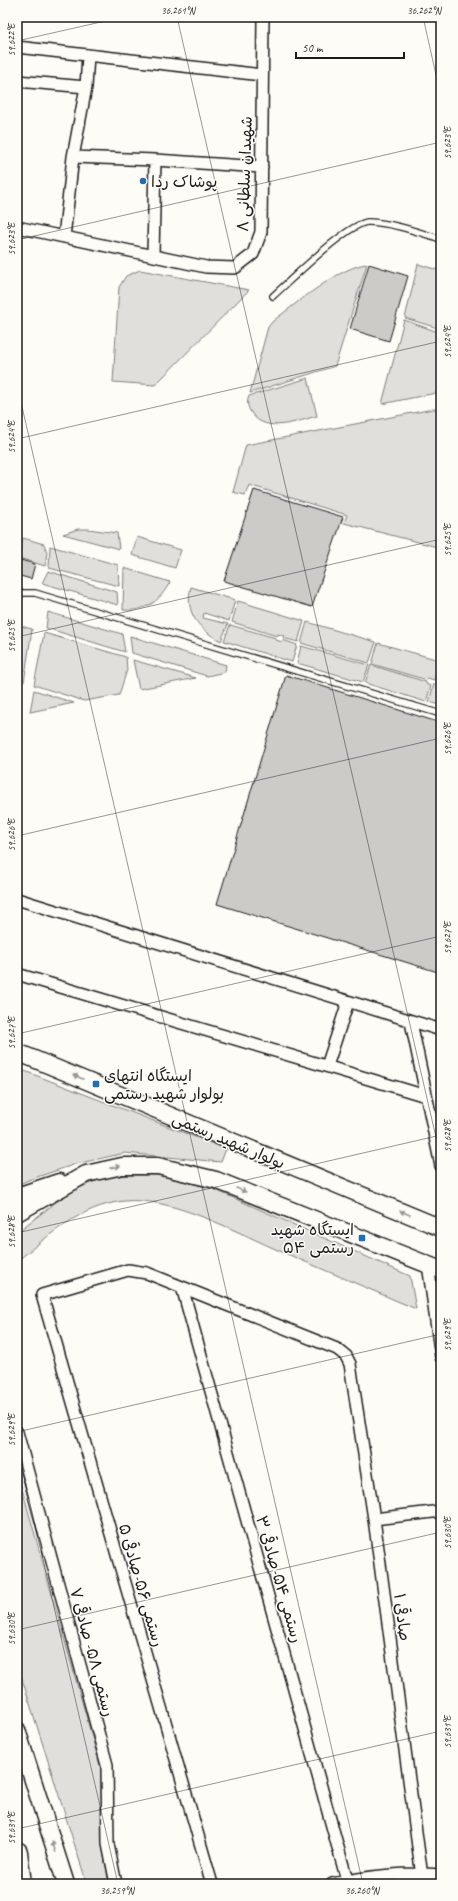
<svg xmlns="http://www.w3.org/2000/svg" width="458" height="1901" viewBox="0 0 458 1901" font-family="Caveat,'Playpen Sans Arabic',sans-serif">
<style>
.green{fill:#e0dfdb;stroke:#7e7e7c}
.building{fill:#cccbc8;stroke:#1c1c1c}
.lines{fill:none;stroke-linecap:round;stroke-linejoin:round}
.lane-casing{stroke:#1c1c1c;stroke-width:8}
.street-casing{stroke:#1c1c1c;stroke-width:14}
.secondary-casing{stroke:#1c1c1c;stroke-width:19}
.highway-casing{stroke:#1c1c1c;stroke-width:23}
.lane{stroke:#fdfcf7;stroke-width:5.5}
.street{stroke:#fdfcf7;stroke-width:11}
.secondary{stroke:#fdfcf7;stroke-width:16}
.highway{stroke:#fdfcf7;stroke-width:20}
.oneway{fill:#989794}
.ticks{fill:none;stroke:#1c1c1c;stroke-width:1;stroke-opacity:0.45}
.poi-dot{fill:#1f6fb2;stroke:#fdfcf7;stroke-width:1.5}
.labels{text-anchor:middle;stroke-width:3;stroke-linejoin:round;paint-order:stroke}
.street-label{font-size:16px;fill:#1c1c1c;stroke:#fdfcf7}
.poi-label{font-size:16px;fill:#1c1c1c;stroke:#fdfcf7;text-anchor:start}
.neatline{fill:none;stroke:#1c1c1c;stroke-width:1.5}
.ticks-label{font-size:10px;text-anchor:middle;fill:#1c1c1c}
</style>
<rect width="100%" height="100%" fill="#fdfcf7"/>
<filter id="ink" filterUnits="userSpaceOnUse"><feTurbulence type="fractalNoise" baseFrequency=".025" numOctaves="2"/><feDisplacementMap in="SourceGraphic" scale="8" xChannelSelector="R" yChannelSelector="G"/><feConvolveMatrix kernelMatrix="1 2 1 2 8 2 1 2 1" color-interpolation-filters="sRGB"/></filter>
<g filter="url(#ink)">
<path class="green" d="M367,264L335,366L250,393L268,327L273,321C294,305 341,266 367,264Z
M418,264L441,271V329L405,318Z
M140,270L249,290L155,385L113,382L119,287L126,276Z
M404,320L441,333V392L382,404Z
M308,378L317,416C298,421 266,434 252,414C248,408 246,403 249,396Z
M433,409H441V548L344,523L347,515L249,485L245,495L233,492L246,445Z
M78,529H88L117,533L119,549L63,534Z
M137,537L181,550L175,568L132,555Z
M23,538L44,544L47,552L45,566L19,558Z
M50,546L118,565L119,586L49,568Z
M124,568L170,582C160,601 146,612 123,610Z
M48,571L117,592L118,605L42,583Z
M191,587L235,600L229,621L204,613L203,618L228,624L221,641C199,630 184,612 191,587Z
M238,601L304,621L298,642L283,638L284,636L278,634L277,636L232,622Z
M48,612L122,634L125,652L46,628Z
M307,622L376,642L369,663L301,643Z
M17,625L32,629L24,682L17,680Z
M230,625L276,638V640L282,642L283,640L297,645L292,662L224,641Z
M44,633L126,657L127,670L119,695L84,701L34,685Z
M130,636L226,665L225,672L207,676L132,653Z
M378,643L439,660L434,680L428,678L427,680L372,664Z
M301,646L369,665L363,682L297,663Z
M133,660L196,678L139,689Z
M371,665L426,682V684L431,686L426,702L365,683Z
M434,684L441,686V705L429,702Z
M34,690L74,703L30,712Z
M17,1068L226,1149L221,1162L125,1153L76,1164L31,1179L17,1185Z
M128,1175H158L211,1188L410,1276L416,1309C368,1289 321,1268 273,1248C233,1230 168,1196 124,1201C80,1206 50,1235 17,1261V1232L71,1191L103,1178Z
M17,1471L101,1769L102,1844L109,1884H87L17,1663Z"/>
<path class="building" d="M369,264L408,276L389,341L350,329Z
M254,490L343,517L312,607L224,581Z
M17,559L35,564L31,579L17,575Z
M286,675L441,723V973L217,904Z"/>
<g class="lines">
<g class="lane-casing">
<path id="lane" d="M273,296C290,281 350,221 369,222C393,223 418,232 441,239
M17,593H35L441,714"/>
</g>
<g class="street-casing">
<path id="street" d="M17,47L262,75
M17,81L86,87
M73,157L155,160L262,167
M17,227L206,267L235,268L253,254L261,232L263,17
M64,237L73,157L86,87L88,55
M153,255L155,160
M17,899L441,1030
M17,974L426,1096
M411,1022L441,1166
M327,1066L348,1002
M428,1264L441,1357
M182,1287L347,1880
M17,1432L107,1765L108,1844L116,1884
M374,1519L441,1511
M212,1884L42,1295L128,1270L147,1273L337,1349L346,1356L350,1364L374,1519L423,1884
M332,1884C365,1876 407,1872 441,1875"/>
</g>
<g class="secondary-casing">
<path id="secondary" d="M17,1052L441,1228
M17,1196L59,1182
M17,1213L86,1174L122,1166H158L216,1180L441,1270
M17,1730L66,1884"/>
</g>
<g class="highway-casing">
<path id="highway" d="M17,1852L21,1884"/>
</g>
<use href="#lane" class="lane"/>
<use href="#street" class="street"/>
<use href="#secondary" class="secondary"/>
<use href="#highway" class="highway"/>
</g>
<defs><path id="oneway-solid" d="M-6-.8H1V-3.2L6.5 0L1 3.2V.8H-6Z"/></defs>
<g class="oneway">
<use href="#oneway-solid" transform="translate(78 1077) rotate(-157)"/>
<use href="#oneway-solid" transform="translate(115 1167) rotate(-12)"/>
<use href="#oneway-solid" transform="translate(241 1190) rotate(22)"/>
<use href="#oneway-solid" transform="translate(405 1213) rotate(-157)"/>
<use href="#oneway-solid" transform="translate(54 1847) rotate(-108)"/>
</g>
</g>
<path class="ticks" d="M177,17L441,1159M423,17L441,97M17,41L123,17M17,240L441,142M17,385L363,1884M17,439L441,341M17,637L441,539M17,836L441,738M17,1034L441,936M17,1233L441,1135M17,1432L441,1334M17,1447L118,1884M17,1630L441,1532M17,1829L441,1731"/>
<g class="poi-dot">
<circle cx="143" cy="181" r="4"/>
<rect x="92" y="1080" width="8" height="8" rx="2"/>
<rect x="358" y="1234" width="8" height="8" rx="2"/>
</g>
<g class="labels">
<g class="street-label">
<text transform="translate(244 174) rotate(-88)" y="6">شهیدان سلطانی ۸</text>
<text transform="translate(229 1140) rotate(23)" y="6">بولوار شهید رستمی</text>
<text transform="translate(280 1579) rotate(74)" y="6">رستمی ۵۴-صادقی ۳</text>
<text transform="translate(142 1585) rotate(74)" y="6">رستمی ۵۶-صادقی ۵</text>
<text transform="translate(403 1617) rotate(83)" y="6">صادقی ۱</text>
<text transform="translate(93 1652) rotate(75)" y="6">رستمی ۵۸- صادقی ۷</text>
</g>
<g class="poi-label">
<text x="151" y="187">پوشاک ردا</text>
<text x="104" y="1081">ایستگاه انتهای<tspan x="104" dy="18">بولوار شهید رستمی</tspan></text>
<text x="354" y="1235" text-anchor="end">ایستگاه شهید<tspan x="354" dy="18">رستمی ۵۴</tspan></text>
</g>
</g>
<rect width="458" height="1901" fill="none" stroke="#fdfcf7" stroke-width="44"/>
<path d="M296 52v6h108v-6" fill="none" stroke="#1c1c1c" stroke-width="2"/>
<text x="302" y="52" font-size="12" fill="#1c1c1c" stroke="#fdfcf7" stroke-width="3" paint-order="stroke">50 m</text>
<rect x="22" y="22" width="414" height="1857" class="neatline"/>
<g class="ticks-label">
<text x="178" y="14">36.261°N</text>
<text x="424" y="14">36.262°N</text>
<text transform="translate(11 40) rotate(-90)" y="4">59.622°E</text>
<text transform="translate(447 143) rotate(-90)" y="4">59.623°E</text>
<text transform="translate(11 239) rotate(-90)" y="4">59.623°E</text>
<text transform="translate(447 342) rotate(-90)" y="4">59.624°E</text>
<text transform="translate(11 437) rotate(-90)" y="4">59.624°E</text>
<text transform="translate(447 540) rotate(-90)" y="4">59.625°E</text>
<text transform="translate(11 636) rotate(-90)" y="4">59.625°E</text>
<text transform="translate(447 739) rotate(-90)" y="4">59.626°E</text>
<text transform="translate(11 835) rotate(-90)" y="4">59.626°E</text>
<text transform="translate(447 938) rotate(-90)" y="4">59.627°E</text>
<text transform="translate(11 1033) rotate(-90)" y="4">59.627°E</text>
<text transform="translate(447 1136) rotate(-90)" y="4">59.628°E</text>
<text transform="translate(11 1232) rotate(-90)" y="4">59.628°E</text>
<text transform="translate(447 1335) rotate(-90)" y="4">59.629°E</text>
<text transform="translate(11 1430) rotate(-90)" y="4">59.629°E</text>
<text transform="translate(447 1533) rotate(-90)" y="4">59.630°E</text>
<text transform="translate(11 1629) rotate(-90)" y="4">59.630°E</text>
<text transform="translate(447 1732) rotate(-90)" y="4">59.631°E</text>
<text transform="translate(11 1828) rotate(-90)" y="4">59.631°E</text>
<text x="117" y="1894">36.259°N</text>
<text x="362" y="1894">36.260°N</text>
</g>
</svg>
